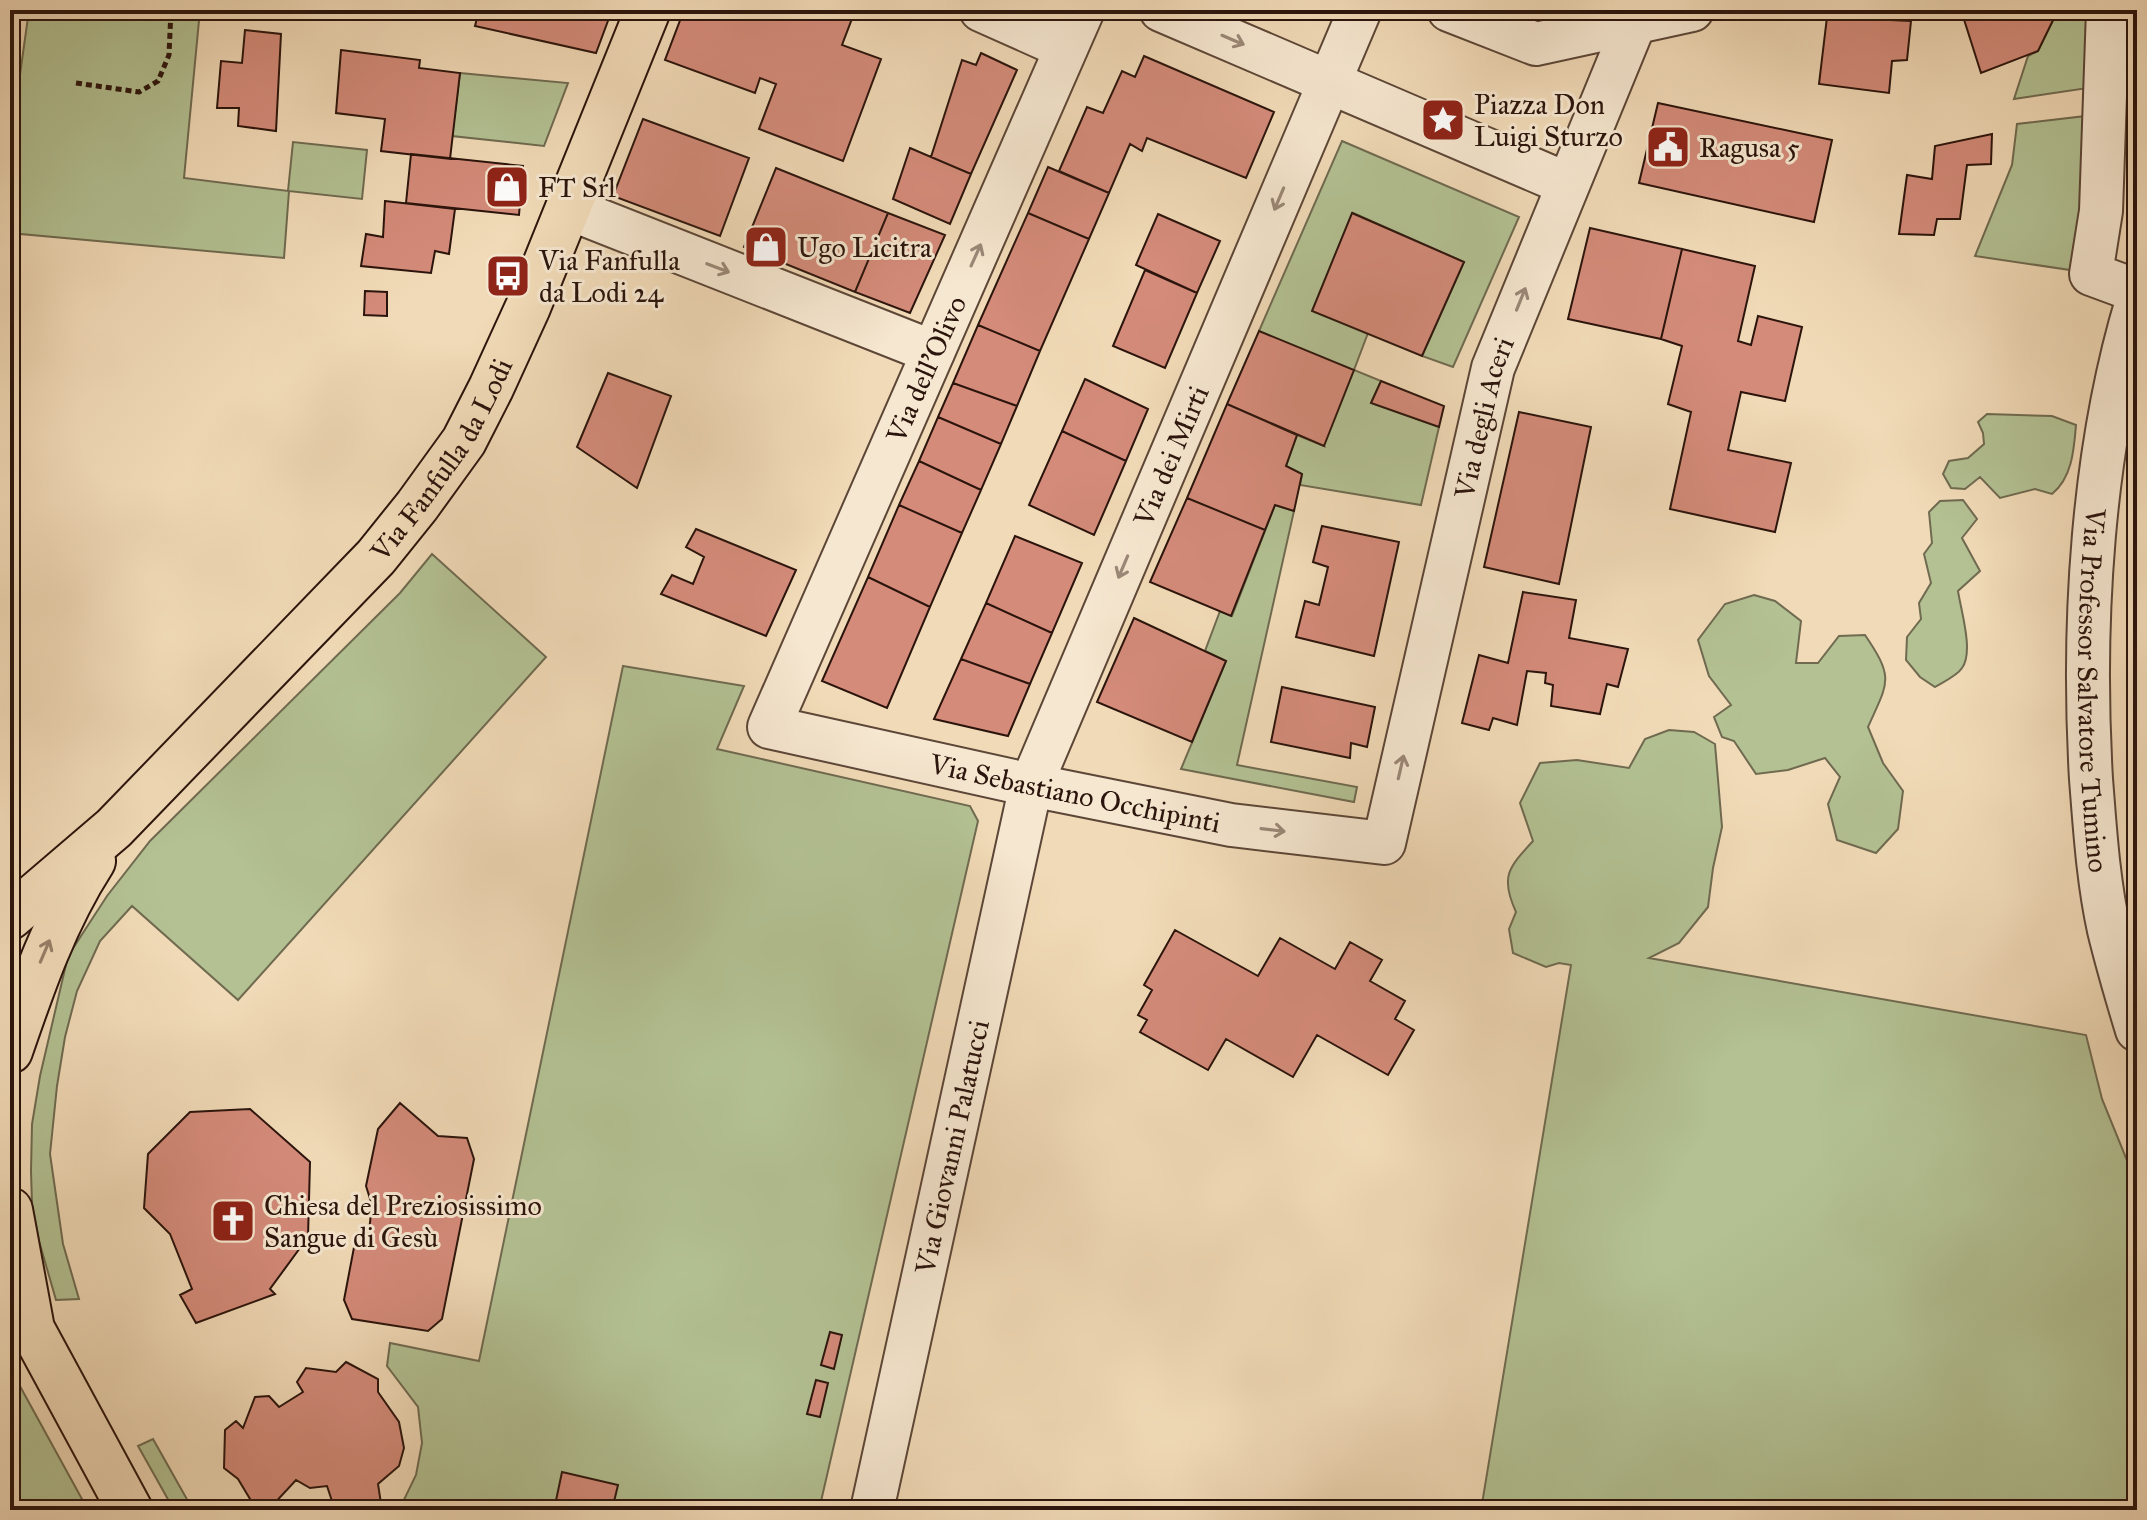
<svg xmlns="http://www.w3.org/2000/svg" width="2147" height="1520" viewBox="0 0 2147 1520" font-family="'IM FELL Great Primer',serif">
<style>
.green{fill:#b3c193;stroke:#6f6a50;stroke-width:2}
.building{fill:#d48b7a;stroke:#2b140c;stroke-width:2}
.lines{fill:none;stroke-linecap:round;stroke-linejoin:round}
.minor-casing{stroke:#5c4637;stroke-width:46}
.major-casing{stroke:#2b140c;stroke-width:48}
.path{stroke:#2b140c;stroke-width:5;stroke-dasharray:6 4;stroke-linecap:butt}
.minor{stroke:#f6e7d0;stroke-width:42}
.major{stroke:#f1dab7;stroke-width:44}
.oneway{stroke:#9b8878}
.oneway2{stroke:#98816a}
.labels{text-anchor:middle;stroke-width:6;stroke-linejoin:round;paint-order:stroke}
.poi-label{font-size:28px;fill:#2b140c;stroke:#f6e7d0;text-anchor:start}
.street-label{font-size:28px;fill:#2b140c;stroke:#f6e7d0}
</style>
<rect width="100%" height="100%" fill="#f1dab7"/>
<filter id="stains"><feTurbulence type="fractalNoise" baseFrequency=".0025" numOctaves="4"/><feColorMatrix values="0 0 0 0 .2 0 0 0 0 .09 0 0 0 0 .02 0 0 0 .5 -.17"/></filter>
<radialGradient id="worn" r=".72"><stop offset=".6" stop-color="#630" stop-opacity="0"/><stop offset="1" stop-color="#630" stop-opacity=".3"/></radialGradient>
<path class="green" d="M29,10H200L184,178L288,191L293,142L367,150L362,199L289,191L284,258L10,233V146Z
M2058,10H2092L2088,88L2014,99L2028,56L2038,51Z
M460,73L568,83L544,146L452,136Z
M2086,116L2077,271L1975,256L2012,165L2017,124Z
M1342,141L1519,217L1453,367L1422,356L1464,262L1353,213L1368,333L1354,370L1381,381L1371,403L1439,427L1421,505L1300,485L1302,474L1286,466L1297,435L1324,446L1259,331Z
M1987,414L2052,416L2076,425C2074,450 2072,478 2052,494L2035,489L2000,498L1980,477L1965,489L1951,488L1943,474L1949,461L1968,458L1984,444L1983,433L1978,422Z
M1963,500L1977,519L1962,538L1980,571L1958,591C1961,611 1974,652 1962,668C1957,676 1943,682 1935,687L1920,677L1906,660L1907,637L1921,619L1919,603L1931,583L1924,554L1932,543L1929,512L1940,501Z
M1275,505L1294,511L1237,765L1357,787L1354,802L1181,769L1226,661L1205,651L1220,611L1232,616Z
M432,554L546,657L238,1000L132,906L100,941L77,991L65,1037L57,1086L50,1154L63,1244L79,1299L56,1300L39,1241L32,1204L31,1171L32,1124L40,1076L68,956L107,896L150,841L400,593Z
M1754,595L1775,601L1801,621L1796,663H1818L1839,636L1865,635C1895,679 1888,682 1868,727L1883,763L1903,791L1898,829L1876,853L1837,840L1828,804L1840,777L1825,758L1788,770L1756,774L1734,741L1722,737L1714,717L1731,705L1709,676L1698,640L1725,604Z
M623,666L744,686L717,749L970,806L978,821L819,1510H399L416,1475L422,1443L418,1407L387,1366L390,1343L479,1361Z
M1669,730L1694,732L1715,744L1722,827L1713,868L1708,907L1679,943L1649,958L2086,1035L2102,1099L2137,1185V1510H1481L1571,965L1559,963L1546,967L1513,953L1509,929L1516,912C1500,877 1508,868 1533,841L1520,803L1540,763L1577,760L1629,768L1645,739Z
M10,1368L88,1510H30L25,1500L10,1507Z
M153,1439L193,1510H174L138,1446Z"/>
<path class="building" d="M479,10H612L596,53L475,26Z
M684,10H837L853,16L842,45L881,59L843,161L759,129L776,84L760,78L755,93L665,60Z
M1961,10H2058L2038,51L1981,73Z
M1827,17L1911,21L1907,60L1892,61L1889,93L1819,84Z
M245,30L281,34L276,131L238,126L239,108H217L221,61L242,63Z
M341,50L420,60L419,68L460,73L450,159L381,151L385,119L336,113Z
M981,53L1017,70L971,174L931,157L962,60L976,65Z
M1144,56L1274,112L1246,178L1147,138L1142,151L1130,144L1109,193L1059,171L1087,107L1103,113L1122,71L1135,77Z
M1658,103L1832,140L1814,222L1639,183Z
M643,119L749,158L720,236L613,196Z
M1992,134L1991,164L1967,165L1960,219H1937L1934,235L1899,234L1907,175L1932,179L1935,146Z
M910,148L971,174L950,224L893,199Z
M411,154L523,166L519,215L406,203Z
M1048,167L1109,193L1089,239L1028,213Z
M776,168L888,213L855,292L744,247Z
M385,201L455,209L449,254L435,251L431,273L361,266L366,234L383,237Z
M888,213L945,235L910,313L855,292Z
M1028,213L1089,239L1040,351L978,325Z
M1352,213L1464,262L1422,356L1312,311Z
M1158,214L1220,241L1197,293L1136,265Z
M1590,228L1682,249L1661,339L1568,319Z
M1682,249L1755,266L1738,341L1751,345L1758,316L1802,327L1785,401L1741,392L1728,450L1791,463L1775,532L1670,509L1691,412L1668,404L1682,346L1661,339Z
M1145,270L1197,293L1165,368L1113,346Z
M365,291L387,292V316L364,315Z
M978,325L1040,351L1017,406L953,383Z
M1259,331L1354,370L1324,446L1227,404Z
M608,373L671,396L637,488L577,447Z
M1085,379L1148,409L1126,461L1062,431Z
M1381,381L1444,406L1439,427L1371,403Z
M953,383L1017,406L1001,444L938,417Z
M1227,404L1297,435L1286,466L1302,474L1294,511L1275,505L1265,530L1187,498Z
M1519,412L1591,427L1559,584L1484,567Z
M938,417L1001,444L981,490L919,461Z
M1062,431L1126,461L1094,535L1029,505Z
M919,461L981,490L962,533L899,505Z
M1187,498L1265,530L1231,616L1150,582Z
M899,505L962,533L930,607L868,577Z
M1322,526L1399,542L1374,656L1296,637L1305,601L1319,605L1328,567L1313,562Z
M696,529L796,570L766,636L661,594L672,575L693,584L704,557L686,547Z
M1015,536L1082,563L1052,633L986,603Z
M868,577L930,607L887,708L822,681Z
M1523,592L1576,600L1569,638L1628,649L1618,687L1607,684L1600,714L1551,706L1553,685L1545,683L1546,673L1527,671L1517,725L1493,718L1489,730L1462,723L1479,655L1508,663Z
M986,603L1052,633L1030,684L961,659Z
M1134,618L1226,661L1192,742L1097,702Z
M961,659L1030,684L1008,736L934,719Z
M1282,687L1375,707L1367,747L1351,743L1350,758L1271,742Z
M1175,930L1258,976L1280,938L1335,969L1350,942L1382,960L1370,981L1405,1001L1395,1019L1414,1030L1388,1075L1317,1035L1293,1077L1226,1039L1208,1070L1140,1032L1147,1020L1138,1015L1152,990L1144,985Z
M400,1103L438,1136L467,1138L474,1159L442,1319L428,1331L352,1319L344,1300L355,1242L369,1231L372,1205L366,1186L378,1129Z
M250,1109L310,1162L308,1237L270,1289L275,1294L196,1323L180,1295L192,1289L170,1234L144,1208L148,1154L190,1112Z
M830,1332L842,1335L834,1369L821,1365Z
M346,1362L378,1379V1392L399,1422L404,1448L399,1466L378,1484L382,1510H335L327,1486L310,1488L296,1480L271,1507L256,1509L238,1479L224,1468L225,1430L236,1421L243,1428L255,1397L269,1396L279,1407L303,1392L297,1382L306,1368L336,1372Z
M816,1380L828,1383L820,1417L807,1414Z
M562,1472L618,1485L612,1510H554Z"/>
<g class="lines">
<g class="minor-casing">
<g id="minor">
<path d="M981,10L1066,48"/>
<path id="s1" d="M1083,10L769,727L1031,785L1231,825L1384,843L1493,368L1640,10"/>
<path d="M1161,10L1567,184"/>
<path d="M1449,10L1536,44L1692,10"/>
<path d="M2108,10L2101,211L2091,274L2137,291"/>
<path d="M568,208L933,352"/>
<path id="s2" d="M2137,301C2092,450 2082,624 2091,779C2095,829 2098,880 2109,930C2117,963 2127,997 2137,1030"/>
<path id="s3" d="M872,1510L1031,785L1360,10"/>
</g>
</g>
<g class="major-casing">
<g id="major">
<path id="s4" d="M10,917L114,828L376,557L417,506L464,441L491,388L528,307L648,10"/>
<path d="M10,1051C33,984 55,920 93,861"/>
<path d="M10,1210L32,1329L130,1510"/>
</g>
</g>
<path class="path" d="M76,83L139,92L158,81L169,55L171,10"/>
<use href="#minor" class="minor"/>
<use href="#major" class="major"/>
</g>
<defs><path id="oneway-shaft" d="M-6 0H5M1.5-3L5.5 0L1.5 3" fill="none" stroke-width="1.6" stroke-linecap="round" stroke-linejoin="round" transform="scale(2)"/></defs>
<g class="oneway">
<use href="#oneway-shaft" transform="translate(1233 40) rotate(23)"/>
<use href="#oneway-shaft" transform="translate(1279 199) rotate(113)"/>
<use href="#oneway-shaft" transform="translate(976 255) rotate(-66)"/>
<use href="#oneway-shaft" transform="translate(718 268) rotate(21)"/>
<use href="#oneway-shaft" transform="translate(1521 299) rotate(-68)"/>
<use href="#oneway-shaft" transform="translate(1123 567) rotate(113)"/>
<use href="#oneway-shaft" transform="translate(1401 767) rotate(-77)"/>
<use href="#oneway-shaft" transform="translate(1273 830) rotate(7)"/>
</g>
<use class="oneway2" href="#oneway-shaft" transform="translate(45 951) rotate(-67)"/>
<defs>
<g id="sight-square" transform="scale(2.3)"><rect x="-9" y="-9" width="18" height="18" rx="4" fill="#8f2418" stroke="#f6e7d0"/><path d="M0-6L1.8-2.2L6-1.7L2.9 1.2L3.7 5.4L0 3.3L-3.7 5.4L-2.9 1.2L-6-1.7L-1.8-2.2Z" fill="#fff"/></g>
<g id="civic-square" transform="scale(2.3)"><rect x="-9" y="-9" width="18" height="18" rx="4" fill="#8f2418" stroke="#f6e7d0"/><path d="M-.6-6.5H3V-4.5H.6V-3L4-1V1h2V6H-6V1h2V-1L-.6-3ZM-1.2 2.5V6h2.4V2.5Z" fill="#fff"/></g>
<g id="shop-square" transform="scale(2.3)"><rect x="-9" y="-9" width="18" height="18" rx="4" fill="#8f2418" stroke="#f6e7d0"/><path d="M-5-2.5h2.3a2.7 3.5 0 0 1 5.4 0H5L5.5 6h-11ZM-1.5-2.5h3a1.5 2.3 0 0 0-3 0Z" fill="#fff"/></g>
<g id="bus-square" transform="scale(2.3)"><rect x="-9" y="-9" width="18" height="18" rx="4" fill="#8f2418" stroke="#f6e7d0"/><path d="M-5-6H5V4H4V6H2V4H-2V6H-4V4H-5ZM-3.5-4V0h7V-4ZM-3.5 1.2v1.5H-2V1.2ZM2 1.2v1.5H3.5V1.2Z" fill="#fff"/></g>
<g id="church-square" transform="scale(2.3)"><rect x="-9" y="-9" width="18" height="18" rx="4" fill="#8f2418" stroke="#f6e7d0"/><path d="M-1.2-6h2.4v3.5h3.3v2.4h-3.3V6h-2.4V-.1h-3.3v-2.4h3.3Z" fill="#fff"/></g>
</defs>
<g fill-rule="evenodd">
<use href="#sight-square" x="1443" y="120"/>
<use href="#civic-square" x="1668" y="147"/>
<use href="#shop-square" x="507" y="187"/>
<use href="#shop-square" x="766" y="247"/>
<use href="#bus-square" x="508" y="276"/>
<use href="#church-square" x="233" y="1221"/>
</g>
<g class="labels">
<g class="poi-label">
<text x="1474" y="114">Piazza Don<tspan x="1474" dy="32">Luigi Sturzo</tspan></text>
<text x="1699" y="157">Ragusa 5</text>
<text x="538" y="197">FT Srl</text>
<text x="797" y="257">Ugo Licitra</text>
<text x="539" y="270">Via Fanfulla<tspan x="539" dy="32">da Lodi 24</tspan></text>
<text x="264" y="1215">Chiesa del Preziosissimo<tspan x="264" dy="32">Sangue di Gesù</tspan></text>
</g>
<g class="street-label">
<text transform="translate(926 369) rotate(-66)" y="10">Via dell'Olivo</text>
<text dy="10" stroke="none"><textPath href="#s1" startOffset="1846">Via degli Aceri</textPath></text>
<text dy="10" stroke="none"><textPath href="#s3" startOffset="1100">Via dei Mirti</textPath></text>
<text dy="10" stroke="none"><textPath href="#s4" startOffset="632">Via Fanfulla da Lodi</textPath></text>
<text dy="10" stroke="none"><textPath href="#s2" startOffset="394">Via Professor Salvatore Tumino</textPath></text>
<text dy="10" stroke="none"><textPath href="#s1" startOffset="1096">Via Sebastiano Occhipinti</textPath></text>
<text dy="10" stroke="none"><textPath href="#s3" startOffset="372">Via Giovanni Palatucci</textPath></text>
</g>
</g>
<rect width="2147" height="1520" fill="none" stroke="#f1dab7" stroke-width="40"/>
<rect x="12" y="12" width="2123" height="1496" fill="none" stroke="#2b140c" stroke-width="4"/>
<rect x="20" y="20" width="2107" height="1480" fill="none" stroke="#2b140c" stroke-width="2"/>
<rect width="100%" height="100%" filter="url(#stains)"/>
<rect width="100%" height="100%" fill="url(#worn)"/>
</svg>
